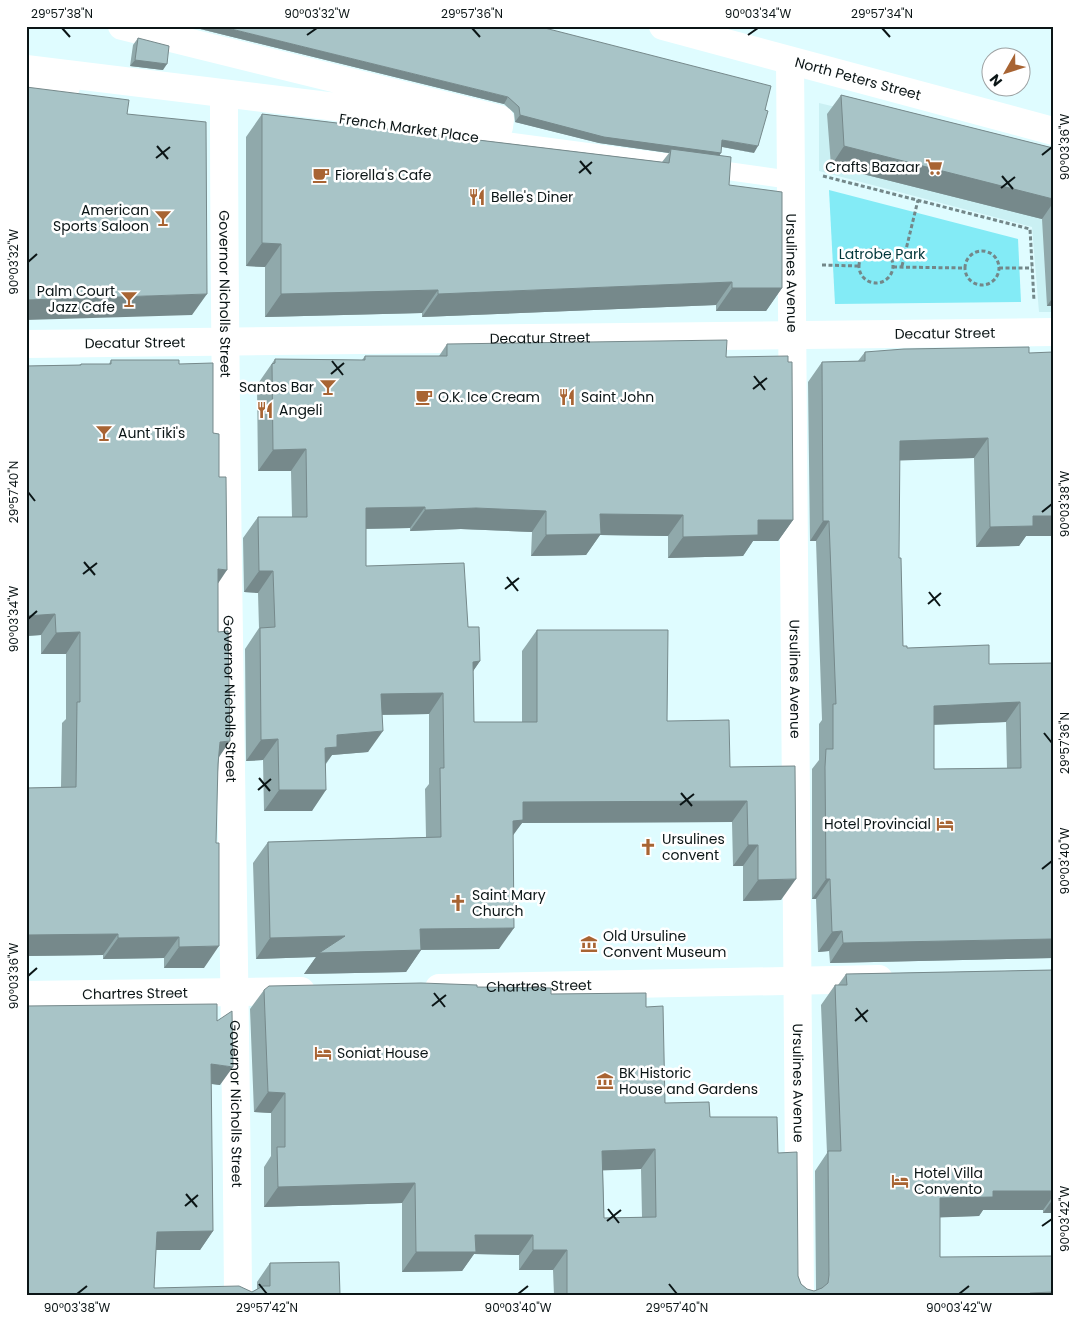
<svg xmlns="http://www.w3.org/2000/svg" width="1079" height="1321" viewBox="0 0 1079 1321" font-family="Poppins,sans-serif">
<style>
.built{fill:#caf0f3}
.green{fill:#83ebf6}
.lines{fill:none;stroke-linecap:round;stroke-linejoin:round}
.path{stroke:#738789;stroke-width:3;stroke-dasharray:4 2.5;stroke-linecap:butt}
.lane{stroke:#fff;stroke-width:18}
.street{stroke:#fff;stroke-width:28}
.secondary{stroke:#fff;stroke-width:28}
.wall{fill:#90a9ab;fill-rule:evenodd}
.shaded-wall{fill:#76898b}
.building{fill:#a8c4c7;stroke:#76898b;fill-rule:evenodd}
.ticks{fill:none;stroke:#0b1516;stroke-width:2}
.labels{text-anchor:middle;stroke-width:5;stroke-linejoin:round;paint-order:stroke}
.street-label{font-size:14px;fill:#0b1516;stroke:#fff}
.poi-label{font-size:14px;fill:#0b1516;stroke:#fff;text-anchor:start}
.park-label{font-size:14px;fill:#00363a;stroke:#fff}
.neatline{fill:none;stroke:#0b1516;stroke-width:2}
.ticks-label{font-size:12px;text-anchor:middle;fill:#0b1516}
</style>
<rect width="100%" height="100%" fill="#dffcff"/>
<path class="built" d="M819,103L1053,159V312H1039L1032,227L819,171Z"/>
<path class="green" d="M829,190L1018,239L1021,302L835,304Z"/>
<g class="lines">
<path class="path" d="M823,176L1030,229L1034,301
M859 266a17 17 0 1 1 34 0a17 17 0 1 1-34 0Z
M965 268a17 17 0 1 1 34 0a17 17 0 1 1-34 0Z
M822,265L859,266
M902,266L918,200
M893,267L965,268
M999,268H1032"/>
<path class="lane" d="M26,83L71,88
M476,137L671,163
M706,168L791,180"/>
<g class="street">
<path id="s1" d="M790,61L800,1295"/>
<path d="M26,69L499,127L500,119L122,26"/>
<path id="s2" d="M224,103C224,500 235,897 238,1295"/>
<path id="s3" d="M26,344L1053,332"/>
<path id="s4" d="M439,988L879,979"/>
<path id="s5" d="M26,995L301,991"/>
</g>
<path class="secondary" id="s6" d="M663,26L1053,131"/>
</g>
<path class="wall" d="M188,26L754,153L722,147L719,156L729,185L782,288L766,311H716V305L422,317V313L265,317V267L246,266V137L262,114L662,162L669,153L599,143L515,122L514,113L504,104Z
M138,38L163,70L130,66L133,45Z
M841,95L1053,148V306H1047L1042,219L831,166L827,114Z
M447,344L726,357L793,520L778,541H753L743,556L668,558V536L600,535L586,555L531,556L532,532L461,529L410,531V528L366,529V566L468,627L480,661L473,671L474,722H522V651L537,630L667,721L730,767L795,766L781,900L743,901V866H733L732,822L522,823L513,834L499,949L421,950L406,972L304,974L316,957L256,959L253,863L268,842L426,837L425,789L429,784V714L382,715L368,752L332,755L326,764L312,811H264L263,760L246,761L245,649L259,628L258,593L244,592L243,538L258,517H292L291,471H258L257,385L275,359L362,360L365,356H439Z
M865,352L1029,353L1026,536L1019,546L976,547L974,458L899,460V558L903,646L907,648L989,664L1053,663V958L830,963L829,951L818,952L816,899H812V769L819,760V724L822,720L816,541H810L808,382L822,362L858,361ZM1006,722L1007,768L934,769V725Z
M111,360L179,364L213,433L218,584L219,758L204,968H164V958L103,959V955L26,956V788L61,787L62,723L66,719V654H41V635L26,636V366L79,365L81,364H109Z
M1053,970V1213H1043V1210H983L979,1216L940,1217V1257L1053,1295H554L553,1270H519V1255L474,1254L462,1271L402,1272V1203L264,1207V1167L271,1156V1113L254,1112L250,1009L264,990L477,987L551,994L646,1007L665,1103L710,1117L778,1153L798,1276L801,1284L807,1289L814,1291L816,1290L815,1171L827,1153L821,1005L835,985H838L846,974ZM641,1169L642,1217L604,1218L603,1170Z
M217,1021L220,1085L211,1084L213,1231L200,1250H156L154,1288L252,1292L257,1289V1282L270,1263L340,1295H26Z"/>
<path class="shaded-wall" d="M188,26H219L508,97L504,104Z
M135,60L167,64L163,70L130,66Z
M520,115L721,153L717,159L671,149L669,153L599,143L515,122Z
M722,140L758,146L754,153L718,146Z
M844,146L1053,199V203L1042,219L831,166Z
M262,243L281,244L265,267L246,266Z
M732,282L716,305L422,317L438,294Z
M732,288H782L766,311H716Z
M438,290L422,313L265,317L281,294Z
M207,294L192,315L26,320V300Z
M1053,297V306H1047Z
M988,438L974,458L886,461L900,441Z
M306,449L291,471H258L273,450Z
M425,507L410,528L351,529L366,508Z
M476,508L546,511L532,532L461,529L410,531L425,510Z
M600,514L683,515L668,536L600,535L586,555L531,556L546,535Z
M1033,516H1053V536H1026L1019,546L976,547L990,527Z
M758,520H793L778,541H753L743,556L668,558L683,537Z
M823,521H829L816,541H810Z
M218,569L227,570L213,591Z
M259,571H273L258,593L244,592Z
M55,614L41,635L26,636V616Z
M80,632L66,654H41L56,633Z
M480,661L465,683L473,662Z
M443,693L429,714L366,715L381,694Z
M1020,702L1006,722L920,725L934,706Z
M383,731L368,752L332,755L322,768L325,748L337,735Z
M278,739L263,760L246,761L261,740Z
M230,741L215,763L220,742Z
M279,790H326L312,811H264Z
M747,801L732,822L522,823L509,841L499,842L523,802Z
M748,845H758L743,866H733Z
M796,879L781,900L743,901L758,880Z
M826,879H830L816,899H812Z
M514,928L499,949L406,950L420,929Z
M842,931L829,951L818,952L832,932Z
M118,934L103,955L26,956V935Z
M345,936L421,950L406,972L304,974L316,957L256,959L270,938Z
M179,937L164,958L103,959L118,938Z
M1053,939V958L830,963L843,943Z
M219,946L204,968H164L179,947Z
M211,1064L233,1067L220,1085L198,1082Z
M268,1092L285,1093L271,1113L254,1112Z
M655,1149L641,1169L588,1171L602,1151Z
M415,1183L402,1203L264,1207L278,1187Z
M993,1191H1053V1196L1043,1210H983L979,1216L926,1218L940,1198Z
M1053,1199V1213H1043Z
M213,1231L200,1250H144L157,1232Z
M475,1235H533L519,1255L474,1254L462,1271L402,1272L416,1252Z
M533,1250H567L553,1270H519Z
M1053,1292V1295H1028L1030,1293Z"/>
<path class="building" d="M219,26H537L771,86L765,110L768,111L758,146L722,140L721,153L604,137L520,115L519,107L508,97Z
M138,38L169,46L167,64L135,60Z
M26,87L129,100L127,114L206,122L207,294L26,300Z
M841,95L1053,148V199L844,146Z
M262,114L669,163L671,149L731,157L729,185L782,192V288H732V282L438,294V290L281,294V244L262,243Z
M727,340L726,357L788,356V362H792L793,520H758V535L683,537V515L600,514L601,534L546,535V511L476,508L425,510V507L366,508V566L464,563L468,627H479L480,661L473,662L474,722H537V630H668L667,721L729,720L730,767L795,766L796,879L758,880V845H748L747,801L523,802V820L513,821L514,928L420,929L421,950L319,953L345,936L270,938L268,842L441,837L440,768H444L443,693L381,694L383,731L337,735V747L325,748L326,790H279L278,739L261,740L260,628L275,627L273,571H259L258,517H307L306,449L273,450L272,364L275,363V359L365,360V356H447V344Z
M1029,347V353L1053,352V516H1033V526L990,527L988,438L900,441L899,558H901L903,646H907V648L989,645V664L1053,663V939L843,943L842,931L832,932L830,879H826L825,767L826,749H833V704H836L829,521H823L822,362L865,361V352L904,349ZM1020,702L1021,768L934,769V706Z
M111,360H179V364L213,363V433L219,434V477H226L227,570L218,569V632L228,631L230,741L220,742L218,764L216,843H219V946L179,947V937L118,938V934L26,935V788L76,787L77,702H80V632L56,633L55,614L26,616V366L81,365V364H111Z
M1053,970V1191H993V1197L940,1198V1257L1053,1256V1292L1030,1293V1295H567V1250H533V1235H475L476,1252H416L415,1183L278,1187L277,1147H285V1093L268,1092L264,990L269,986L421,983L477,985V987L551,988V994L646,993V1007L663,1006L665,1103L709,1102L710,1117H777L778,1153L797,1152L798,1276L801,1284L807,1289L814,1291L822,1288L828,1283L829,1275L828,1151H841L835,985H847L846,974ZM655,1149L656,1217L604,1218L602,1151Z
M217,1004V1021L232,1011L233,1067L211,1064L213,1231L157,1232L154,1288L239,1286L252,1292L263,1286H270V1263L339,1262L340,1295H26V1006Z"/>
<path class="ticks" d="M62,28L70,37M472,28L480,37M882,28L890,37M307,35L317,28M748,35L758,28M157,146L168,159M1042,155L1052,147M156,158L170,147M580,161L591,174M579,173L592,162M1002,176L1013,189M1001,188L1015,177M28,262L37,254M332,361L343,375M331,374L344,363M754,376L765,390M753,389L767,378M28,492L35,501M1042,512L1052,504M84,562L95,575M83,574L97,563M507,577L518,591M505,589L519,578M929,592L940,606M928,604L941,593M28,619L37,611M1044,733L1052,743M259,778L270,791M258,790L271,779M681,793L692,806M680,805L694,794M1042,869L1052,861M28,976L37,968M434,993L445,1007M432,1006L446,995M856,1008L867,1022M855,1021L868,1010M186,1194L197,1207M185,1206L198,1195M608,1209L619,1223M607,1221L621,1210M1042,1226L1052,1219M259,1284L267,1294M669,1284L677,1294M77,1294L87,1286M518,1294L528,1286M959,1294L969,1286"/>
<defs>
<g id="supermarket-bare" transform="scale(1.35)"><path d="M-6-5.5h2.5l.6 2H6L4.5 2H-2.5L-4.4-4H-6ZM-1.5 3.2a1.3 1.3 0 1 0 .1 0ZM3 3.2a1.3 1.3 0 1 0 .1 0Z" fill="#a86433" stroke="#fff" stroke-width="2.5" paint-order="stroke"/></g>
<g id="cafe-bare" transform="scale(1.35)"><path d="M-5.5-4.5H6V0H3Q3 3.5 0 3.5H-2.5Q-5.5 3.5-5.5 0ZM3-3.2v2h1.7v-2ZM-6 4.5H4V6H-6Z" fill="#a86433" stroke="#fff" stroke-width="2.5" paint-order="stroke"/></g>
<g id="restaurant-bare" transform="scale(1.35)"><path d="M-5-6h1v4h1v-4h1v4h1v-4h1v5L-1.5 .5V6h-2V.5L-5-1ZM5-6V6H3V1.5H1.5Q1.5-4 5-6Z" fill="#a86433" stroke="#fff" stroke-width="2.5" paint-order="stroke"/></g>
<g id="bar-bare" transform="scale(1.35)"><path d="M-6-5H6L.8 .8V4.5H3.5V6h-7V4.5H-.8V.8Z" fill="#a86433" stroke="#fff" stroke-width="2.5" paint-order="stroke"/></g>
<g id="hotel-bare" transform="scale(1.35)"><path d="M-6-4.5h1.5V1H6V5H4.5V3h-9V5H-6ZM-4 0a1.8 1.8 0 1 1 3.6 0ZM.5 0V-2.5h3Q6-2.5 6 0Z" fill="#a86433" stroke="#fff" stroke-width="2.5" paint-order="stroke"/></g>
<g id="church-bare" transform="scale(1.35)"><path d="M-1.2-6h2.4v3.5h3.3v2.4h-3.3V6h-2.4V-.1h-3.3v-2.4h3.3Z" fill="#a86433" stroke="#fff" stroke-width="2.5" paint-order="stroke"/></g>
<g id="museum-bare" transform="scale(1.35)"><path d="M0-6L6-3V-2H-6V-3ZM-5-1h2V3h-2ZM-1-1h2V3h-2ZM3-1h2V3H3ZM-6 4H6V6H-6Z" fill="#a86433" stroke="#fff" stroke-width="2.5" paint-order="stroke"/></g>
</defs>
<g fill-rule="evenodd">
<use href="#supermarket-bare" x="934" y="167"/>
<use href="#cafe-bare" x="321" y="175"/>
<use href="#restaurant-bare" x="477" y="197"/>
<use href="#bar-bare" x="163" y="218"/>
<use href="#bar-bare" x="129" y="299"/>
<use href="#bar-bare" x="328" y="387"/>
<use href="#cafe-bare" x="424" y="397"/>
<use href="#restaurant-bare" x="567" y="397"/>
<use href="#restaurant-bare" x="265" y="410"/>
<use href="#bar-bare" x="104" y="433"/>
<use href="#hotel-bare" x="945" y="824"/>
<use href="#church-bare" x="648" y="847"/>
<use href="#church-bare" x="458" y="903"/>
<use href="#museum-bare" x="589" y="944"/>
<use href="#hotel-bare" x="323" y="1053"/>
<use href="#museum-bare" x="605" y="1081"/>
<use href="#hotel-bare" x="900" y="1181"/>
</g>
<g class="labels">
<g class="street-label">
<text dy="5" stroke="none"><textPath href="#s6" startOffset="202">North Peters Street</textPath></text>
<text transform="translate(409 128) rotate(8)" y="5">French Market Place</text>
<text dy="5" stroke="none"><textPath href="#s1" startOffset="212">Ursulines Avenue</textPath></text>
<text dy="5" stroke="none"><textPath href="#s2" startOffset="191">Governor Nicholls Street</textPath></text>
<text dy="5" stroke="none"><textPath href="#s3" startOffset="919">Decatur Street</textPath></text>
<text dy="5" stroke="none"><textPath href="#s3" startOffset="514">Decatur Street</textPath></text>
<text dy="5" stroke="none"><textPath href="#s3" startOffset="109">Decatur Street</textPath></text>
<text dy="5" stroke="none"><textPath href="#s1" startOffset="618">Ursulines Avenue</textPath></text>
<text dy="5" stroke="none"><textPath href="#s2" startOffset="596">Governor Nicholls Street</textPath></text>
<text dy="5" stroke="none"><textPath href="#s4" startOffset="100">Chartres Street</textPath></text>
<text dy="5" stroke="none"><textPath href="#s5" startOffset="109">Chartres Street</textPath></text>
<text dy="5" stroke="none"><textPath href="#s1" startOffset="1022">Ursulines Avenue</textPath></text>
<text dy="5" stroke="none"><textPath href="#s2" startOffset="1001">Governor Nicholls Street</textPath></text>
</g>
<g class="poi-label">
<text x="920" y="172" text-anchor="end">Crafts Bazaar</text>
<text x="335" y="180">Fiorella's Cafe</text>
<text x="491" y="202">Belle's Diner</text>
<text x="149" y="215" text-anchor="end">American<tspan x="149" dy="16">Sports Saloon</tspan></text>
<text x="115" y="296" text-anchor="end">Palm Court<tspan x="115" dy="16">Jazz Cafe</tspan></text>
<text x="314" y="392" text-anchor="end">Santos Bar</text>
<text x="438" y="402">O.K. Ice Cream</text>
<text x="581" y="402">Saint John</text>
<text x="279" y="415">Angeli</text>
<text x="118" y="438">Aunt Tiki's</text>
<text x="931" y="829" text-anchor="end">Hotel Provincial</text>
<text x="662" y="844">Ursulines<tspan x="662" dy="16">convent</tspan></text>
<text x="472" y="900">Saint Mary<tspan x="472" dy="16">Church</tspan></text>
<text x="603" y="941">Old Ursuline<tspan x="603" dy="16">Convent Museum</tspan></text>
<text x="337" y="1058">Soniat House</text>
<text x="619" y="1078">BK Historic<tspan x="619" dy="16">House and Gardens</tspan></text>
<text x="914" y="1178">Hotel Villa<tspan x="914" dy="16">Convento</tspan></text>
</g>
<g class="park-label">
<text x="882" y="259">Latrobe Park</text>
</g>
</g>
<rect width="1079" height="1321" fill="none" stroke="#ffffff" stroke-width="55"/>
<g transform="translate(1006 72) rotate(231)"><circle r="24" fill="#ffffff" stroke="#9da1a2"/>
<path d="M0-4L9 19L0 12L-9 19Z" fill="#a86433"/>
<text y="-8" font-size="14" font-weight="bold" text-anchor="middle" fill="#0b1516">N</text>
</g>
<rect x="28" y="28" width="1024" height="1266" class="neatline"/>
<g class="ticks-label">
<text x="62" y="18">29°57'38"N</text>
<text x="317" y="18">90°03'32"W</text>
<text x="472" y="18">29°57'36"N</text>
<text x="758" y="18">90°03'34"W</text>
<text x="882" y="18">29°57'34"N</text>
<text transform="translate(1065 147) rotate(-90)" y="4">90°03'36"W</text>
<text transform="translate(14 262) rotate(-90)" y="4">90°03'32"W</text>
<text transform="translate(14 492) rotate(-90)" y="4">29°57'40"N</text>
<text transform="translate(1065 504) rotate(-90)" y="4">90°03'38"W</text>
<text transform="translate(14 619) rotate(-90)" y="4">90°03'34"W</text>
<text transform="translate(1065 743) rotate(-90)" y="4">29°57'36"N</text>
<text transform="translate(1065 861) rotate(-90)" y="4">90°03'40"W</text>
<text transform="translate(14 976) rotate(-90)" y="4">90°03'36"W</text>
<text transform="translate(1065 1219) rotate(-90)" y="4">90°03'42"W</text>
<text x="77" y="1312">90°03'38"W</text>
<text x="267" y="1312">29°57'42"N</text>
<text x="518" y="1312">90°03'40"W</text>
<text x="677" y="1312">29°57'40"N</text>
<text x="959" y="1312">90°03'42"W</text>
</g>
</svg>
